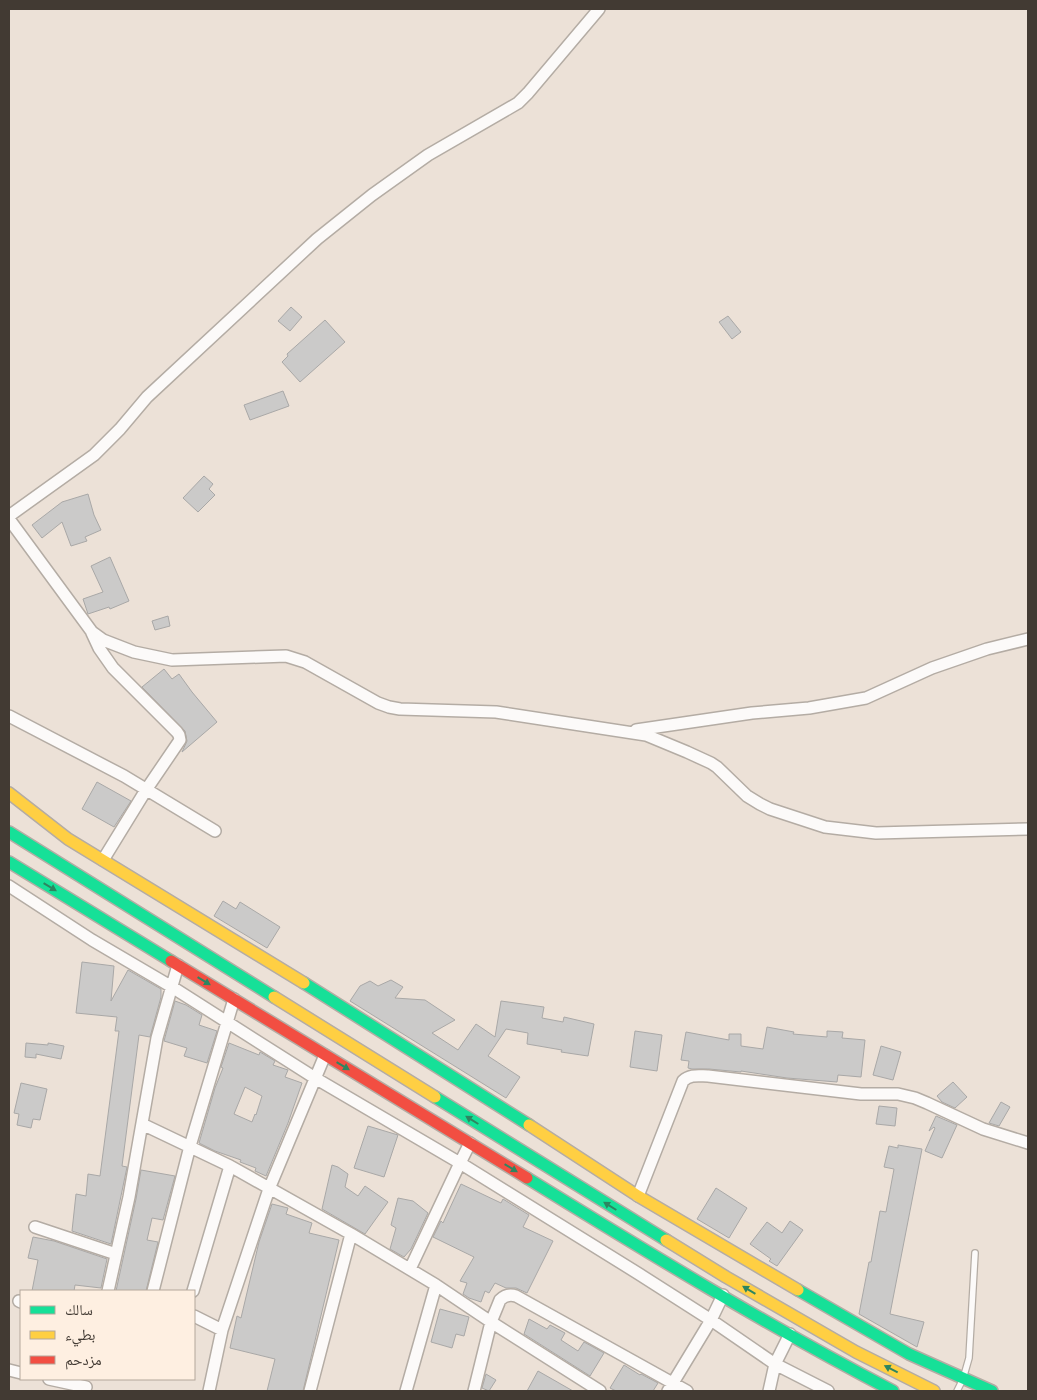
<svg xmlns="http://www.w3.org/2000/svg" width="1037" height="1400" viewBox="0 0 1037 1400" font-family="'DM Sans','Noto Naskh Arabic',sans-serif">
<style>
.building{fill:#cbcac9;stroke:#a9a8a7;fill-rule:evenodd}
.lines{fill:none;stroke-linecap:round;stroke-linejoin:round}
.lane-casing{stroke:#b4aca4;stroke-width:8}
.street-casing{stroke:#b4aca4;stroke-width:14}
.fast-casing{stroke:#b4aca4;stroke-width:14}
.slow-casing{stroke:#b4aca4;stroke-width:14}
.jam-casing{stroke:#b4aca4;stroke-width:14}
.lane{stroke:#fcfaf9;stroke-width:5.5}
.street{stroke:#fcfaf9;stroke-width:11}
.fast{stroke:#16e098;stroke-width:11}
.slow{stroke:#ffcf43;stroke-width:11}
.jam{stroke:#f24e42;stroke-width:11}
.oneway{fill:#2e8560}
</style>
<rect width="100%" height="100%" fill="#ece1d7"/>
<path class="building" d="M291,307L302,317L290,331L278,321Z
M728,316L741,332L732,339L719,322Z
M325,320L345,342L300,382L282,362L288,356L287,354Z
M283,391L289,406L250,420L244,405Z
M204,476L213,484L209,489L215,495L198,512L183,498Z
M88,494L94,515L101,530L85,537L87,541L71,546L62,522L42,538L32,525L62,502Z
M110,557L129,601L110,609L109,607L88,614L83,599L103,592L91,566Z
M168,616L170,626L155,630L152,621Z
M164,669L172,679L179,674L192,692L217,722L182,752L187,741L185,731L142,687Z
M97,782L131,801L114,827L82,809Z
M223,901L236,909L240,902L280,927L267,948L214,916Z
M82,962L114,966L111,1001L128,970L161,989V997L150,1037L139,1035L122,1166L127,1167L111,1244L72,1231L76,1194L86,1196L88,1174L100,1176L119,1031H115L117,1017L76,1013Z
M391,980L403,987L395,998L425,1000L455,1020L432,1033L458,1050L476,1024L495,1037L501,1001L544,1007L542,1018L563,1022L564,1017L594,1024L588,1056L561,1052L562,1050L527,1044L528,1033L506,1029L488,1056L520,1077L506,1098L350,1001L360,986L370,981L378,986Z
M175,1001L186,1005L202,1015L199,1025L217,1031L207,1063L184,1056L187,1048L164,1041Z
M767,1027L794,1032L793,1034L827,1037V1031L843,1032L842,1038L865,1040L861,1077L838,1075L837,1082L787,1078L741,1071V1072L709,1069H692L688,1068L689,1061L681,1060L686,1032L729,1040V1034H741V1046L763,1049Z
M635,1031L662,1035L657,1071L630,1067Z
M26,1043L48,1045V1043L64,1046L61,1059L36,1054V1058L25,1057Z
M229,1043L259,1055L260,1052L275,1061L273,1065L288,1070L285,1077L302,1083L288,1123L266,1176L255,1171L256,1168L240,1162L241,1160L215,1151L199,1143L215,1088L223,1068L221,1067ZM245,1087L262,1096L256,1115L255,1114L252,1122L234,1114Z
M881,1046L901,1052L893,1080L873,1075Z
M953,1082L967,1097L955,1108L942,1102L937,1096Z
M21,1083L47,1089L40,1120L33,1119L31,1128L17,1125L19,1114L14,1113Z
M1001,1102L1010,1107L999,1126L989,1123Z
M879,1106L897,1108L895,1126L876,1124Z
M936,1116L957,1125L942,1158L925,1151L935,1128L934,1127L929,1131Z
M368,1126L398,1135L384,1177L354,1168Z
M898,1145L922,1149L890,1314L924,1322L917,1347L859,1314L869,1262H871L880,1211L886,1212L894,1169L884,1167L889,1146L898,1148Z
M332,1165L338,1167L348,1174L345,1187L358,1196L365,1186L388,1202L365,1234L322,1209Z
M141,1170L175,1176L163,1220L152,1218L147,1240L158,1242L146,1291H116L136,1199Z
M461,1184L501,1203L503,1199L529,1215L523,1227L553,1241L527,1293L516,1288H506L495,1283L489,1293L485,1291L481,1302L469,1298L463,1294L467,1283L460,1281L474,1257L433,1237L441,1221L443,1223Z
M716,1188L747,1208L729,1238L697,1219Z
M398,1198L413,1201L428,1213L411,1249L404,1257L390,1249L396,1228L391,1225Z
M272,1204L288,1208L286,1214L312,1223L309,1233L339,1240L303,1391H267L275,1359L230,1348L237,1316L241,1318L259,1242Z
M790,1221L803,1230L777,1266L769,1261L771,1259L750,1244L767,1222L782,1233Z
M33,1237L54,1241L107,1259L101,1288L75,1285L74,1291H32L38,1260L28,1258Z
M440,1309L469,1317L464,1336L456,1334L452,1348L431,1342Z
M529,1319L547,1329L550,1325L565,1333L561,1340L578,1351L584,1342L604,1353L590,1376L524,1334Z
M624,1365L640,1375L641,1374L658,1383L653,1391H616L610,1388Z
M538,1371L573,1391H527Z
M486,1374L496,1380L489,1391L482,1388Z"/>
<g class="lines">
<g class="lane-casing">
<path id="lane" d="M957,1391L963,1379L969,1358L975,1253"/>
</g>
<g class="street-casing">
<path id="street" d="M9,516L94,455L120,429L147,397L317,239L372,195L428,155L518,103L528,93L599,9
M9,519L92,632L103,640L134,652L172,660L286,656L305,662L378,703L389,707L400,709L496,712L646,735L687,752L711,763L717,767L747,796L760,804L770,809L825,827L876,833L1028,829
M92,633L99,648L113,668L177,732L179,735L180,740L146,790L103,860
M9,716L124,776L215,831
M636,730L752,713L809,708L866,698L932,668L987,649L1028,639
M9,886L92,940L172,987L315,1078L460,1163L639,1274L711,1320L775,1364L828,1391
M142,1124L230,1166L351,1234L436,1285L491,1322L600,1391
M638,1196L683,1081C690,1074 699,1076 708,1076L861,1094H898L915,1098L927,1103L983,1129L1028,1143
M35,1227L116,1254
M410,1269L460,1163L470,1143
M108,1291L129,1197L157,1038L178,965
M153,1291L190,1146L234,999
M193,1291L230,1166
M19,1301L21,1302
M194,1316L222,1330
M9,1370L21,1373
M49,1379L86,1387
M209,1391L222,1330L269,1189L325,1055
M310,1391L351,1234
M406,1391L436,1285
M474,1391L491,1322L500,1300C505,1295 510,1294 516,1296L687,1391
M668,1391L711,1320L723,1295
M769,1391L775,1364L790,1334"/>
</g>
<g class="fast-casing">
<path id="fast" d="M9,832L274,997
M9,862L171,961
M304,983L529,1125
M435,1097L666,1240
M527,1178C647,1252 768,1326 893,1391
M798,1290L909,1354L992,1391"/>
</g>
<g class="slow-casing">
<path id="slow" d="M9,793L68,839L304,983
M274,997L435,1097
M529,1125L638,1196L798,1290
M666,1240L726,1277L856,1352L934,1391"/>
</g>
<g class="jam-casing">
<path id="jam" d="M171,961L527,1178"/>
</g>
<use href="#lane" class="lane"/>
<use href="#street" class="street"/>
<use href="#fast" class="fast"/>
<use href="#slow" class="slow"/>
<use href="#jam" class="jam"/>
</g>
<defs><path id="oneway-solid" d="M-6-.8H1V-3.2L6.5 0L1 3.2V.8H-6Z" transform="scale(1.25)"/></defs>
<g class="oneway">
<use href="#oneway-solid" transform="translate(50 887) rotate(31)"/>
<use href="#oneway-solid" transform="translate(204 981) rotate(31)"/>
<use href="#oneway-solid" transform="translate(343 1066) rotate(31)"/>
<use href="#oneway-solid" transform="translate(472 1120) rotate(-148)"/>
<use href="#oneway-solid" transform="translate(511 1168) rotate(31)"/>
<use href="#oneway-solid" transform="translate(610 1206) rotate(-148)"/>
<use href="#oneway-solid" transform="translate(749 1290) rotate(-149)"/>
<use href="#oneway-solid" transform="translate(891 1369) rotate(-153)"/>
</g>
<rect width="1037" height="1400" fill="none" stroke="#423a33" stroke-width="20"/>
<rect x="20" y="1290" width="175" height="90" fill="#feefe1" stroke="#b3a79b"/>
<rect x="30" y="1306" width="25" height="8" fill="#16e098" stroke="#b3a79b"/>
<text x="65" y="1315" font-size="15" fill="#423a33">سالك</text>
<rect x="30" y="1331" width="25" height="8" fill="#ffcf43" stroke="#b3a79b"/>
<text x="65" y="1340" font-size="15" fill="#423a33">بطيء</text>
<rect x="30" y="1356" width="25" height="8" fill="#f24e42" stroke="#b3a79b"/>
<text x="65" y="1365" font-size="15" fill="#423a33">مزدحم</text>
</svg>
